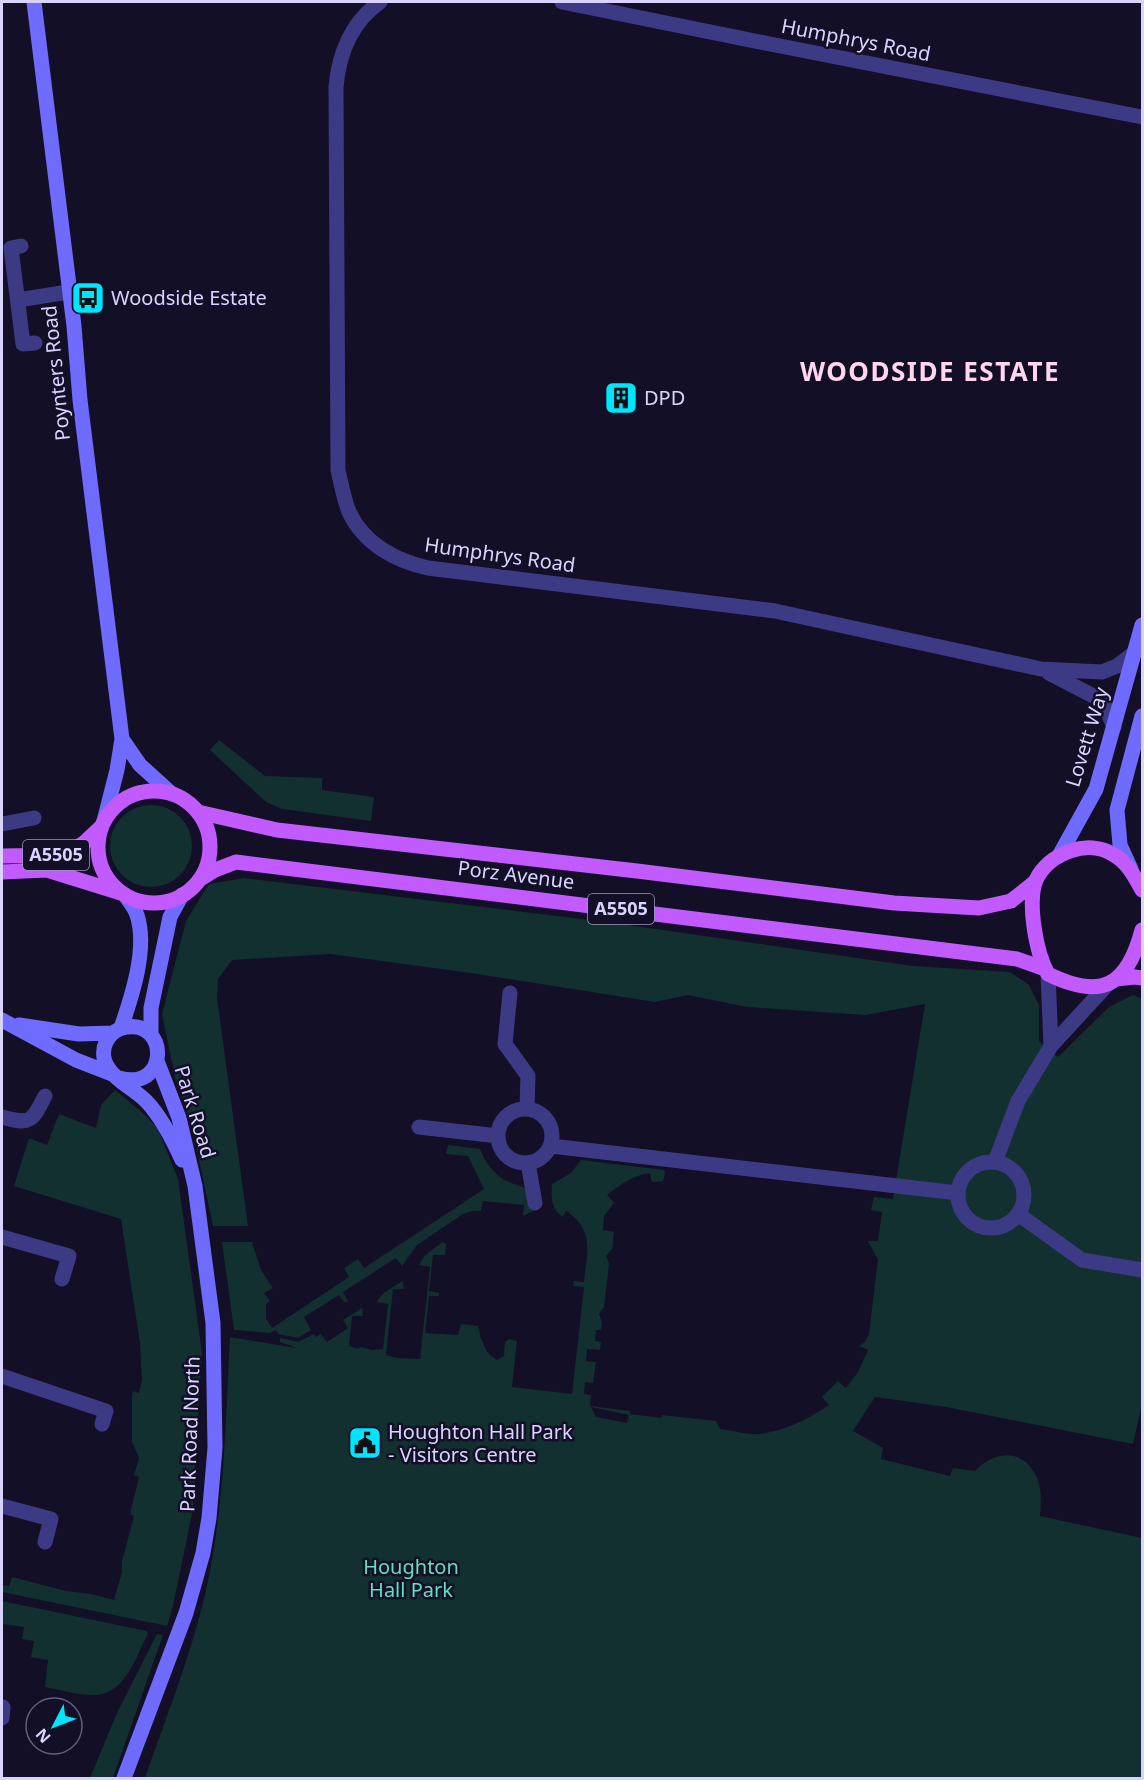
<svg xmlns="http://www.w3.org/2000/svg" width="1144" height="1780" viewBox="0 0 1144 1780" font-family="'Noto Sans',sans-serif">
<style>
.green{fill:#12302f;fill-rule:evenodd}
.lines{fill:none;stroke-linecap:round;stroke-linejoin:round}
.street{stroke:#3d3a85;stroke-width:15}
.secondary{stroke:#6f6bff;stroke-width:15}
.primary{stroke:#c25bff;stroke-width:15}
.labels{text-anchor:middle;stroke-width:5;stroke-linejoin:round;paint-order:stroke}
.shield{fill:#130f26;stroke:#9e99be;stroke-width:1.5}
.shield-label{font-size:18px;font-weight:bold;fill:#d9d4ff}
.street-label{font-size:20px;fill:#d9d4ff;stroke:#130f26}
.poi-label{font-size:20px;fill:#d9d4ff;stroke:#130f26;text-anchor:start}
.park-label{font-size:20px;fill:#5fe0c0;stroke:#130f26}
.district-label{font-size:26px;font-weight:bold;letter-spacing:1.5px;fill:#ffd6f0;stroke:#130f26}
</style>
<rect width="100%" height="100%" fill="#130f26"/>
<path class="green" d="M219,740L265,776L322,778V790L374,797L371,821L282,809L266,802L210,750Z
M110 846a41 41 0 1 1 82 0a41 41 0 1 1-82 0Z
M244,878L614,923L913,966L1010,972L1029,985L1039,1005V1041L1058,1057L1109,1007L1133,995L1142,999V1404L1133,1444L946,1407L875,1397L853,1431L883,1448L881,1459L950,1476L953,1468L975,1471C995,1450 1024,1448 1037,1478C1042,1490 1041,1503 1040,1516L1142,1538V1778H145C170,1706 199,1636 212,1560C225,1487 226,1412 230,1337L297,1348L280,1342V1338L298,1342L314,1334L316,1337L321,1334L327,1342L348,1328L343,1320L362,1308L363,1316H352L349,1346L359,1349L360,1347L372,1350L383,1349L388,1304L377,1302C382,1292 393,1287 403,1281L404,1289H393L386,1355L397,1358L420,1359L430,1267L419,1265C424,1254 433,1249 443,1242L446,1244L445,1255H433L429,1291L439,1293V1296H429L425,1333L458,1335L461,1324L478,1326C481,1340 484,1353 497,1360L504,1356L505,1342L509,1339L517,1341L512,1387L572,1394L584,1287L573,1286L574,1281L584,1282C587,1252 595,1230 566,1211L563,1217C551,1209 551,1198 552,1184L571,1173L581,1160L664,1170L665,1173L663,1181L652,1182L650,1173C633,1175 620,1185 607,1195L614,1203L604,1216L603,1230L614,1232L612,1249L606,1256L609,1264L604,1307L599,1314L602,1322L601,1330H596L595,1341L601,1342L600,1350L587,1349L586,1361L596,1362L593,1383L585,1382L584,1394L591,1395L590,1406L630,1411V1414L661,1418L662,1415L716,1421L720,1429C732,1430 747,1435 759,1434C784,1431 807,1420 829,1405L822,1397L838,1381L846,1388L858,1372L868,1350L859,1346L865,1342L869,1334L878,1259L868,1242V1241H878L882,1212L871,1210L874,1197L893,1199L925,1004L865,1015L747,1007L688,995L655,1002L471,973L330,954L232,960L218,979L217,998L248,1226H213L191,1122L176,1082L162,1014L186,921L209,884ZM591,1407L629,1415L627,1423L596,1417Z
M115,1090L146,1116L158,1129L178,1179L202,1353L193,1509L173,1606L167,1626L2,1592V1585L9,1586L12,1577L66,1591L91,1594L114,1600L122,1572V1561L134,1516L130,1514L139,1477L134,1475L139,1458L132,1442V1396L133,1391L139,1393L142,1380L140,1343L121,1219L14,1186L29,1138L47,1145L59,1114L96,1128L101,1105Z
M448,1145L480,1149C491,1175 503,1182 530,1189L534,1200L533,1211L523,1216L524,1205L483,1201L481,1211H472L463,1214L417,1245L402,1266L396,1258L343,1292L348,1301L345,1303L339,1295L304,1317L311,1330L298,1338L278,1334L276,1330L270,1333L234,1330L222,1242H252L261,1270L273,1288L264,1293L270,1301L266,1304V1319L272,1328L349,1277L344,1268L358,1259L364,1268L484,1189L468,1156L446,1154Z
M2,1601L147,1631L148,1634C136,1656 126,1693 96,1695C80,1696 61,1690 45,1687L48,1660L31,1657L34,1641L22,1639L24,1627L2,1624Z
M157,1634L163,1635L113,1778H90L117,1713Z"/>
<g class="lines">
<path class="street" d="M380,2C352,22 339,53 336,87L338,470C341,484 344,499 349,512C364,544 396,561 428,568L775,611L1041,669L1102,672L1117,666L1134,653
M562,2L770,44L1142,117
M21,246L11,248L23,344L35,343
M18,300L68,292
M1049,673L1103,701L1114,727
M2,824L34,818
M1048,974L1051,1046
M510,993L505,1044L528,1076L527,1109
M498 1136a27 27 0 1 1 54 0a27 27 0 1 1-54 0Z
M2,1117C30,1125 32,1122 45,1096
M419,1127L498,1136
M551,1146L958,1193
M995,1162L1018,1101L1051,1046L1107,985
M958 1195a33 33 0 1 1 66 0a33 33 0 1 1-66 0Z
M528,1163L535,1203
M1018,1214L1082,1260L1142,1270
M2,1237L69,1256L62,1279
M2,1376L106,1411L102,1424
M2,1506L51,1519L45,1542
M2,1707H3L2,1718"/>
<path class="secondary" d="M34,2L74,326L80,400L122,739L117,770L104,821
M122,739L140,765L172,794
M1059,856L1096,789L1142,625
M1131,869L1120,845L1117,810L1142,716
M2,1020L76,1060L112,1074
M19,1025L79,1034L113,1033
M121,1028C132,996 148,948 137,915C135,908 129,901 125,895
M151,1035V1008L170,917L182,895
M119,1078C169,1092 169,1021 127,1027C118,1028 110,1034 106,1042C102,1051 103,1061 109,1069C117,1082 136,1090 147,1102C162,1118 173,1140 182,1160
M124,1778L186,1613L203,1553L209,1518L215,1448L213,1323L195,1186L179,1118L157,1061"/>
<path class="primary" d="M98 847a56 56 0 1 1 112 0a56 56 0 1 1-112 0Z
M198,812L277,830L637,871L894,903L979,908L1011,901L1035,882
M2,856L64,855L84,843L101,827
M2,872L47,870L121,893
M199,880L215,870L236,862L1017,959L1045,969
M1142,890C1135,877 1128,863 1114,855C1088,838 1049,853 1036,880C1027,902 1036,953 1048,974C1101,1000 1127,987 1142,930
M1116,979L1135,977L1142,978"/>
</g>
<defs>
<g id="bus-square" transform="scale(1.725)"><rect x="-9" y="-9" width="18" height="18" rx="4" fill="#00e5ff" stroke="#130f26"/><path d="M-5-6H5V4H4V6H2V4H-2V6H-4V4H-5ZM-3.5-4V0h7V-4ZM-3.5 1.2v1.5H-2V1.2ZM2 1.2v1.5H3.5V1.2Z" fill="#111"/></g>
<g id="building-square" transform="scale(1.725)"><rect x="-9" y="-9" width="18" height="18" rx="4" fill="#00e5ff" stroke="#130f26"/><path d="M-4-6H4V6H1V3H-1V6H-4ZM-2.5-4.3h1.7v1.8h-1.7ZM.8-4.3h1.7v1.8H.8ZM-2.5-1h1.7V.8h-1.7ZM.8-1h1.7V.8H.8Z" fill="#111"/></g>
<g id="civic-square" transform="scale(1.725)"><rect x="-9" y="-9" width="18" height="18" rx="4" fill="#00e5ff" stroke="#130f26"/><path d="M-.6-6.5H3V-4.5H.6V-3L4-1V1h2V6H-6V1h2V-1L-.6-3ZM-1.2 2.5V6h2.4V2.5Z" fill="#111"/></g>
</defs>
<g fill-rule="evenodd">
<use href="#bus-square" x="88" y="298"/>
<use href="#building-square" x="621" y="398"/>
<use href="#civic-square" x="365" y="1443"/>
</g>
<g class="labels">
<g class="shield">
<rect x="23" y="840" width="66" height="30" rx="4.5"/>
<rect x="588" y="894" width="66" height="30" rx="4.5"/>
</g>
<g class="shield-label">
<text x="56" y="861">A5505</text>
<text x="621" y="915">A5505</text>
</g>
<g class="street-label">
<text transform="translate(856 40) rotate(11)" y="7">Humphrys Road</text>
<text transform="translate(56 373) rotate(-96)" y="7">Poynters Road</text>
<text transform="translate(500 555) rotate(8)" y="7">Humphrys Road</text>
<text transform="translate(1087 737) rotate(-73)" y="7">Lovett Way</text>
<text transform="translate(516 875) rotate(7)" y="7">Porz Avenue</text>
<text transform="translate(195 1112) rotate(73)" y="7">Park Road</text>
<text transform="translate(190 1434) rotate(-88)" y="7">Park Road North</text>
</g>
<g class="poi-label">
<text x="111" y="305">Woodside Estate</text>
<text x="644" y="405">DPD</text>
<text x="388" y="1439">Houghton Hall Park<tspan x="388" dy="23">- Visitors Centre</tspan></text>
</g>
<g class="park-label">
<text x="411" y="1574">Houghton<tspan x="411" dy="23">Hall Park</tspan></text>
</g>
<g class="district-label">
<text x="930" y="381">WOODSIDE ESTATE</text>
</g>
</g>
<rect width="1144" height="1780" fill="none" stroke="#d9d4ff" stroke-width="6"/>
<g transform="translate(54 1726) rotate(228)"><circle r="28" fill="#130f26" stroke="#625e7d" stroke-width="1.5"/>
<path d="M0-4.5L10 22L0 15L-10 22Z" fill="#00e5ff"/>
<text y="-9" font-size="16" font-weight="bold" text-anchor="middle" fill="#d9d4ff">N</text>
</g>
</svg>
